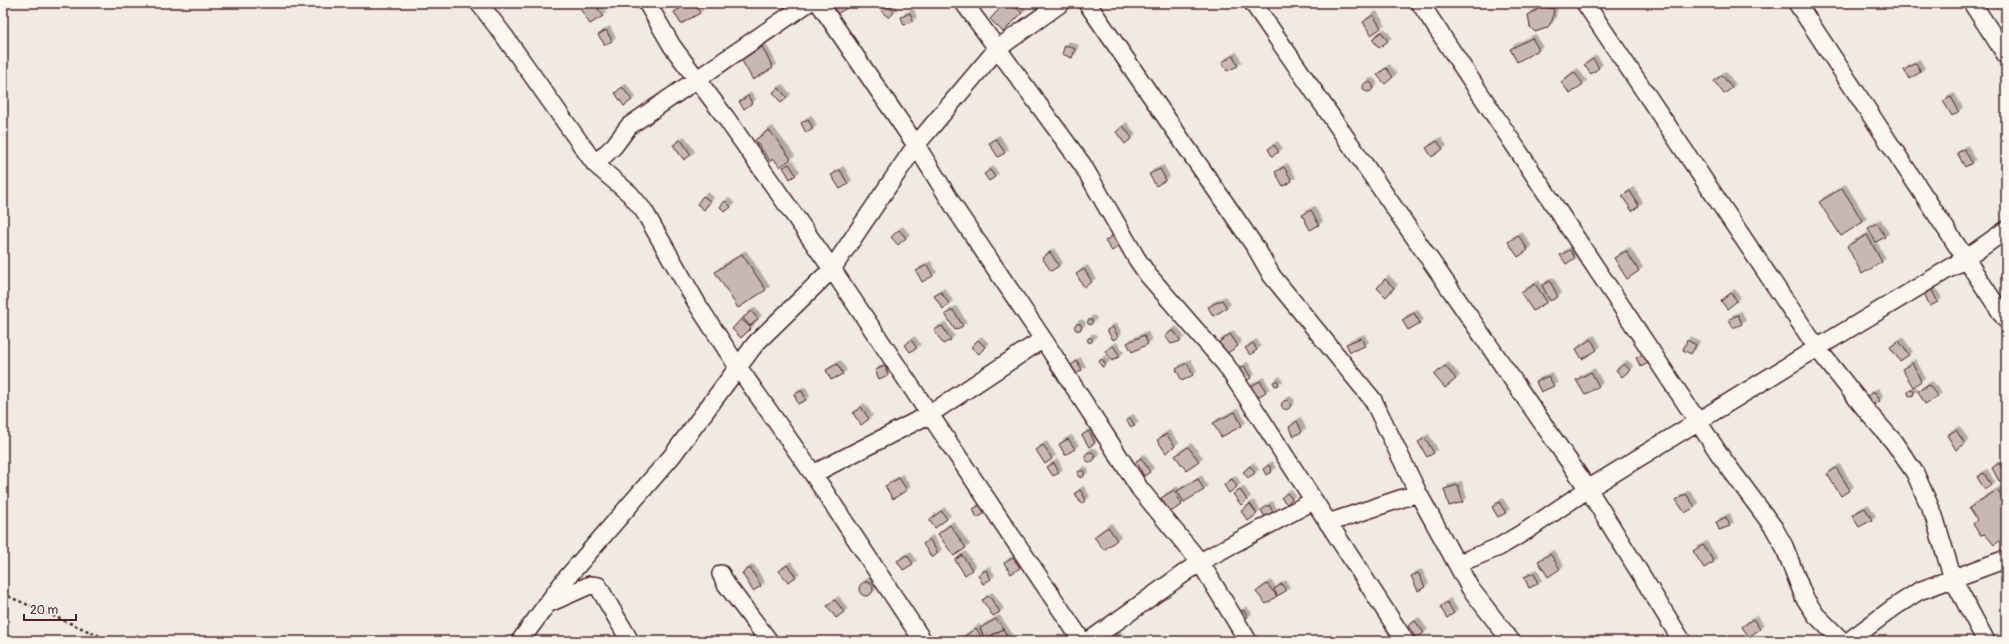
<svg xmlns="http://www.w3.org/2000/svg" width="2009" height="644" viewBox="0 0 2009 644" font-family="Pangolin,sans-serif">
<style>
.building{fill:#c8b8b3;stroke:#4a1f2b;filter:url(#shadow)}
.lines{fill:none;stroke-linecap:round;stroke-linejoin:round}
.minor-casing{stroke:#4a1f2b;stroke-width:20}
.path{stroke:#4a1f2b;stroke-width:2.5;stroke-dasharray:3 3;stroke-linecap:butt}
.minor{stroke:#fbf7ec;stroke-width:17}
</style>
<defs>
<filter id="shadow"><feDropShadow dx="3.5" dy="-3.5" stdDeviation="0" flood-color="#0004"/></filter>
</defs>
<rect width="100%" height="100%" fill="#f0eae0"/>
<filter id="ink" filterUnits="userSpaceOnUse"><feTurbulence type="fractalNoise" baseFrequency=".025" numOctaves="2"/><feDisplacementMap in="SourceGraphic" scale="8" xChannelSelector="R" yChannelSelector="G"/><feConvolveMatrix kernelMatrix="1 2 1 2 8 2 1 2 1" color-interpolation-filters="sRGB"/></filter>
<g filter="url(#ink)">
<path class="building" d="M592,3H594L603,16L590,24L581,10Z
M689,3H694L700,13L681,24L674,12Z
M831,3H844L847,8L833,16L827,5Z
M1005,3H1011L1022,13L1003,32L990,19Z
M1512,3H1521L1514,7Z
M886,5L894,12L889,18L881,11Z
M1542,7L1554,9L1552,21L1547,28L1535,32L1530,27L1528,15Z
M910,13L913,21L904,25L901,17Z
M1373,15L1381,28L1371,35L1363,22Z
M606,30L612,41L605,45L598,35Z
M1381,32L1388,41L1379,48L1372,39Z
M1532,38L1539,50L1517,62L1510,49Z
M1065,45L1075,49L1072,58L1062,54Z
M762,47L773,68L753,80L741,59Z
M1233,56L1238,66L1227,71L1222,62Z
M1593,59L1599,68L1591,74L1584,65Z
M1916,63L1921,72L1909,79L1904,70Z
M1386,68L1393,77L1385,84L1377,75Z
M1574,72L1583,84L1570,94L1561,82Z
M1722,75L1732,88L1724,94L1714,81Z
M1363 87a5 5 0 1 1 10 0a5 5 0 1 1-10 0Z
M622,87L632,100L624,106L615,93Z
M779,88L787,98L781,103L773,92Z
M748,96L752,103L744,109L739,102Z
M1951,97L1959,111L1952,116L1943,101Z
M808,119L813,129L806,133L801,123Z
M1123,126L1132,138L1125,144L1116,132Z
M769,130L791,159L780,167L774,159L770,161L755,140Z
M996,139L1005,153L998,157L989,143Z
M681,140L691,155L684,160L673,145Z
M1437,141L1443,149L1432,157L1426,148Z
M1274,145L1279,152L1272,156L1268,149Z
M1964,149L1972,163L1965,167L1957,153Z
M789,164L796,175L790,179L783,167Z
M1284,167L1292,181L1283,186L1275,172Z
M1160,169L1166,180L1156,186L1149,174Z
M840,170L848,184L840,189L831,175Z
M990,170L995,177L989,181L984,174Z
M1842,188L1863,222L1841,236L1819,202Z
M1630,191L1639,206L1632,211L1622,196Z
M703,196L710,201L704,210L697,204Z
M725,201L731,207L725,212L720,207Z
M1311,210L1319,225L1310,230L1302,215Z
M1877,223L1885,237L1876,242L1868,228Z
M899,230L906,238L898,245L891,237Z
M1114,235L1121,244L1112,251L1105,241Z
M1518,235L1528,250L1518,257L1508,242Z
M1867,235L1882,262L1862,274L1847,246Z
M1570,250L1575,258L1566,264L1560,255Z
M1626,251L1639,271L1627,279L1614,258Z
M1050,252L1059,266L1051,271L1042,258Z
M742,254L766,290L738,308L715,272Z
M927,265L933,276L922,282L916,271Z
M1084,269L1092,282L1084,287L1076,274Z
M1385,279L1394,288L1386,297L1377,288Z
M1550,281L1558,297L1550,301L1542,285Z
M1535,284L1547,302L1533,311L1521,293Z
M1931,289L1938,302L1930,306L1924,293Z
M941,292L949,304L943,309L934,296Z
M1731,293L1737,301L1727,309L1721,301Z
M1222,300L1227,308L1213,316L1208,307Z
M953,310L963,326L955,330L945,314Z
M751,311L758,319L750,326L743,318Z
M1414,313L1420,323L1408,330L1402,320Z
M1738,315L1742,324L1733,328L1729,319Z
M741,319L751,328L741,338L732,329Z
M1087.5 322a2.5 2.5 0 1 1 5 0a2.5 2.5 0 1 1-5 0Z
M1074.5 327a3.5 3.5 0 1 1 7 0a3.5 3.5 0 1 1-7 0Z
M942,326L951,340L943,344L934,330Z
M1113,327L1118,337L1113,340L1107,330Z
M1173,330L1181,341L1171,344L1165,336Z
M1230,334L1238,346L1226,354L1218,343Z
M1144,335L1148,344L1132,352L1127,343Z
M1087.5 340a2.5 2.5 0 1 1 5 0a2.5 2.5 0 1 1-5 0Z
M1361,338L1365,346L1350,352L1346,344Z
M1591,339L1597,350L1582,359L1576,349Z
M911,340L917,348L910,352L905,345Z
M978,340L985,347L979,354L971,347Z
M1687,340L1696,345L1691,354L1683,350Z
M1899,341L1909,355L1900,361L1890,347Z
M1253,343L1257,350L1250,355L1245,348Z
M1113,346L1120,356L1112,361L1105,351Z
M1646,353L1650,362L1641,367L1636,358Z
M1102,359L1106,365L1102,367L1099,361Z
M1077,361L1082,370L1076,374L1071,365Z
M1187,363L1193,375L1182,381L1176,369Z
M1912,363L1921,381L1913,387L1902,369Z
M837,364L843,374L831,380L826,370Z
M1624,364L1630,370L1622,377L1616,370Z
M885,366L888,375L879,379L875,370Z
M1244,366L1251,378L1243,383L1236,371Z
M1445,366L1456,379L1445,388L1434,375Z
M1591,372L1599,386L1585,395L1576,380Z
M1548,376L1554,386L1541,392L1536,382Z
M1277,380L1279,385L1275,386L1273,382Z
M1260,381L1266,392L1254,399L1248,388Z
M1929,385L1938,397L1925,404L1918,391Z
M1908 393a3 3 0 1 1 6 0a3 3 0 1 1-6 0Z
M802,391L806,400L798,404L794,394Z
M1875,392L1880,401L1872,405L1867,396Z
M1281.5 405a4.5 4.5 0 1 1 9 0a4.5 4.5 0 1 1-9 0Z
M861,407L869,419L861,425L853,413Z
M1235,412L1242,426L1221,437L1213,423Z
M1130,418L1135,426L1131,427L1126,420Z
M1297,421L1302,432L1294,436L1289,427Z
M1956,430L1965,444L1956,450L1947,435Z
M1089,431L1095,443L1089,447L1082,435Z
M1166,434L1175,446L1166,453L1157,440Z
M1425,438L1434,453L1427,457L1418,442Z
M1068,439L1075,449L1065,455L1059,444Z
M1043,445L1052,459L1045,464L1036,450Z
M1188,447L1199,461L1186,470L1175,456Z
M1085 457a5 5 0 1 1 10 0a5 5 0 1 1-10 0Z
M1141,458L1150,472L1144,476L1136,461Z
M1054,463L1059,473L1053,476L1047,467Z
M1999,463L2006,477L1999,481L1992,468Z
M1269,465L1272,472L1266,475L1263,469Z
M1250,466L1255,473L1248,478L1243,472Z
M1836,468L1850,490L1841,496L1827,474Z
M1077.5 474a3.5 3.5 0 1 1 7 0a3.5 3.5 0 1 1-7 0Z
M1984,473L1991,486L1985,490L1977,477Z
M899,478L907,490L893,499L885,486Z
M1198,479L1204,490L1184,502L1177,491Z
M1232,479L1237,487L1229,493L1224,485Z
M1458,485L1463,502L1449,506L1444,489Z
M1080,490L1086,500L1081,504L1075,493Z
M1174,490L1182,505L1170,512L1161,498Z
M1240,490L1247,500L1241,505L1233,494Z
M1997,490L2006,504V537L1994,545L1985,534L1980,535L1973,524L1977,520L1969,508Z
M1287,493L1292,499L1287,504L1281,498Z
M1686,494L1695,507L1685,513L1676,500Z
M1499,502L1506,513L1498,517L1492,507Z
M982,504L987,512L977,518L973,509Z
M1250,504L1257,514L1248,521L1241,511Z
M1269,505L1273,512L1265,517L1261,510Z
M1865,508L1872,520L1859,527L1852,515Z
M941,511L947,519L935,528L929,520Z
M1726,517L1730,526L1719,530L1716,522Z
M950,525L966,548L954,556L938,534Z
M1108,527L1117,540L1104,550L1094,537Z
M929,539L938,553L932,558L923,544Z
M1703,545L1714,562L1704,568L1693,551Z
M1550,554L1560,569L1548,577L1538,561Z
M907,555L913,564L903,570L897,561Z
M962,555L972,570L965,575L955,560Z
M1013,558L1020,568L1011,574L1004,563Z
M787,565L796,577L788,582L779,571Z
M750,568L761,586L753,591L742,573Z
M986,570L991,579L983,584L978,575Z
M1418,573L1425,587L1418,591L1411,576Z
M1534,573L1538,584L1529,588L1524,577Z
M859 589a7 7 0 1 1 14 0a7 7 0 1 1-14 0Z
M1267,584L1277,596L1266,604L1256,592Z
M1282,584L1286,591L1277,596L1274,589Z
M989,596L1000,612L993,616L982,600Z
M835,600L844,612L836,618L827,606Z
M1447,602L1454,613L1447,618L1440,607Z
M1243,610L1248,617L1243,621L1238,614Z
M996,619L1003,629L985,639L980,628Z
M1753,619L1760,629L1749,637L1742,627Z
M1415,621L1424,633L1416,638L1408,626Z
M976,628L982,638L977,641H958Z
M1003,629L1010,641H987L985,639Z
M1115,633L1121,641H1104Z"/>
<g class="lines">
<g class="minor-casing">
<path id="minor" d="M479,3L505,37L595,164L630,194L644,211L699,307L738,367L813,474L923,641
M647,3L672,46L726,118L832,269L1082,641
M819,3L916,145L958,213L1043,339L1140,489L1200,562L1248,641
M964,3L1082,164L1137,259L1148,275L1226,365L1405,641
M1087,3L1256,248L1272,276L1373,400L1418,493L1470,588L1511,641
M1253,3L1588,489L1682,641
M1420,3L1722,458L1774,528L1784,546L1804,597L1816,615L1842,641
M1797,3L2006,320
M1972,3L2006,55
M595,164L614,146L629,126L808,3
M813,474L930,414L1043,339
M1328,523L1418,493
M1457,564L1499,547L1529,529L1588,489L1817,348L1585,3
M721,574L726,584L769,641
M547,604L590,585L598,586L630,641
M520,641L564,581L672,456L756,343L832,269L916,145L997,49L1061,3
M1089,641L1200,562L1313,501
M1849,641L1893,608L1919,591L2006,559
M1986,641L1953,579L1934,516L1915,473L1893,441L1870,415L1817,348L1965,259L2006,230"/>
</g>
<path class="path" d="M3,594L111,641"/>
<use href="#minor" class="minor"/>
</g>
</g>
<rect width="2009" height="644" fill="none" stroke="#fbf7ec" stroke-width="16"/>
<rect x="8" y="8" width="1993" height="628" fill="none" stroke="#4a1f2b" stroke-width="1.5" filter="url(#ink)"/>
<path d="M24 614v6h52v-6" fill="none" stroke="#4a1f2b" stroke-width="2"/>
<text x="30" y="614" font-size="12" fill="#4a1f2b" stroke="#fbf7ec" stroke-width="3" paint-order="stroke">20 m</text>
</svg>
